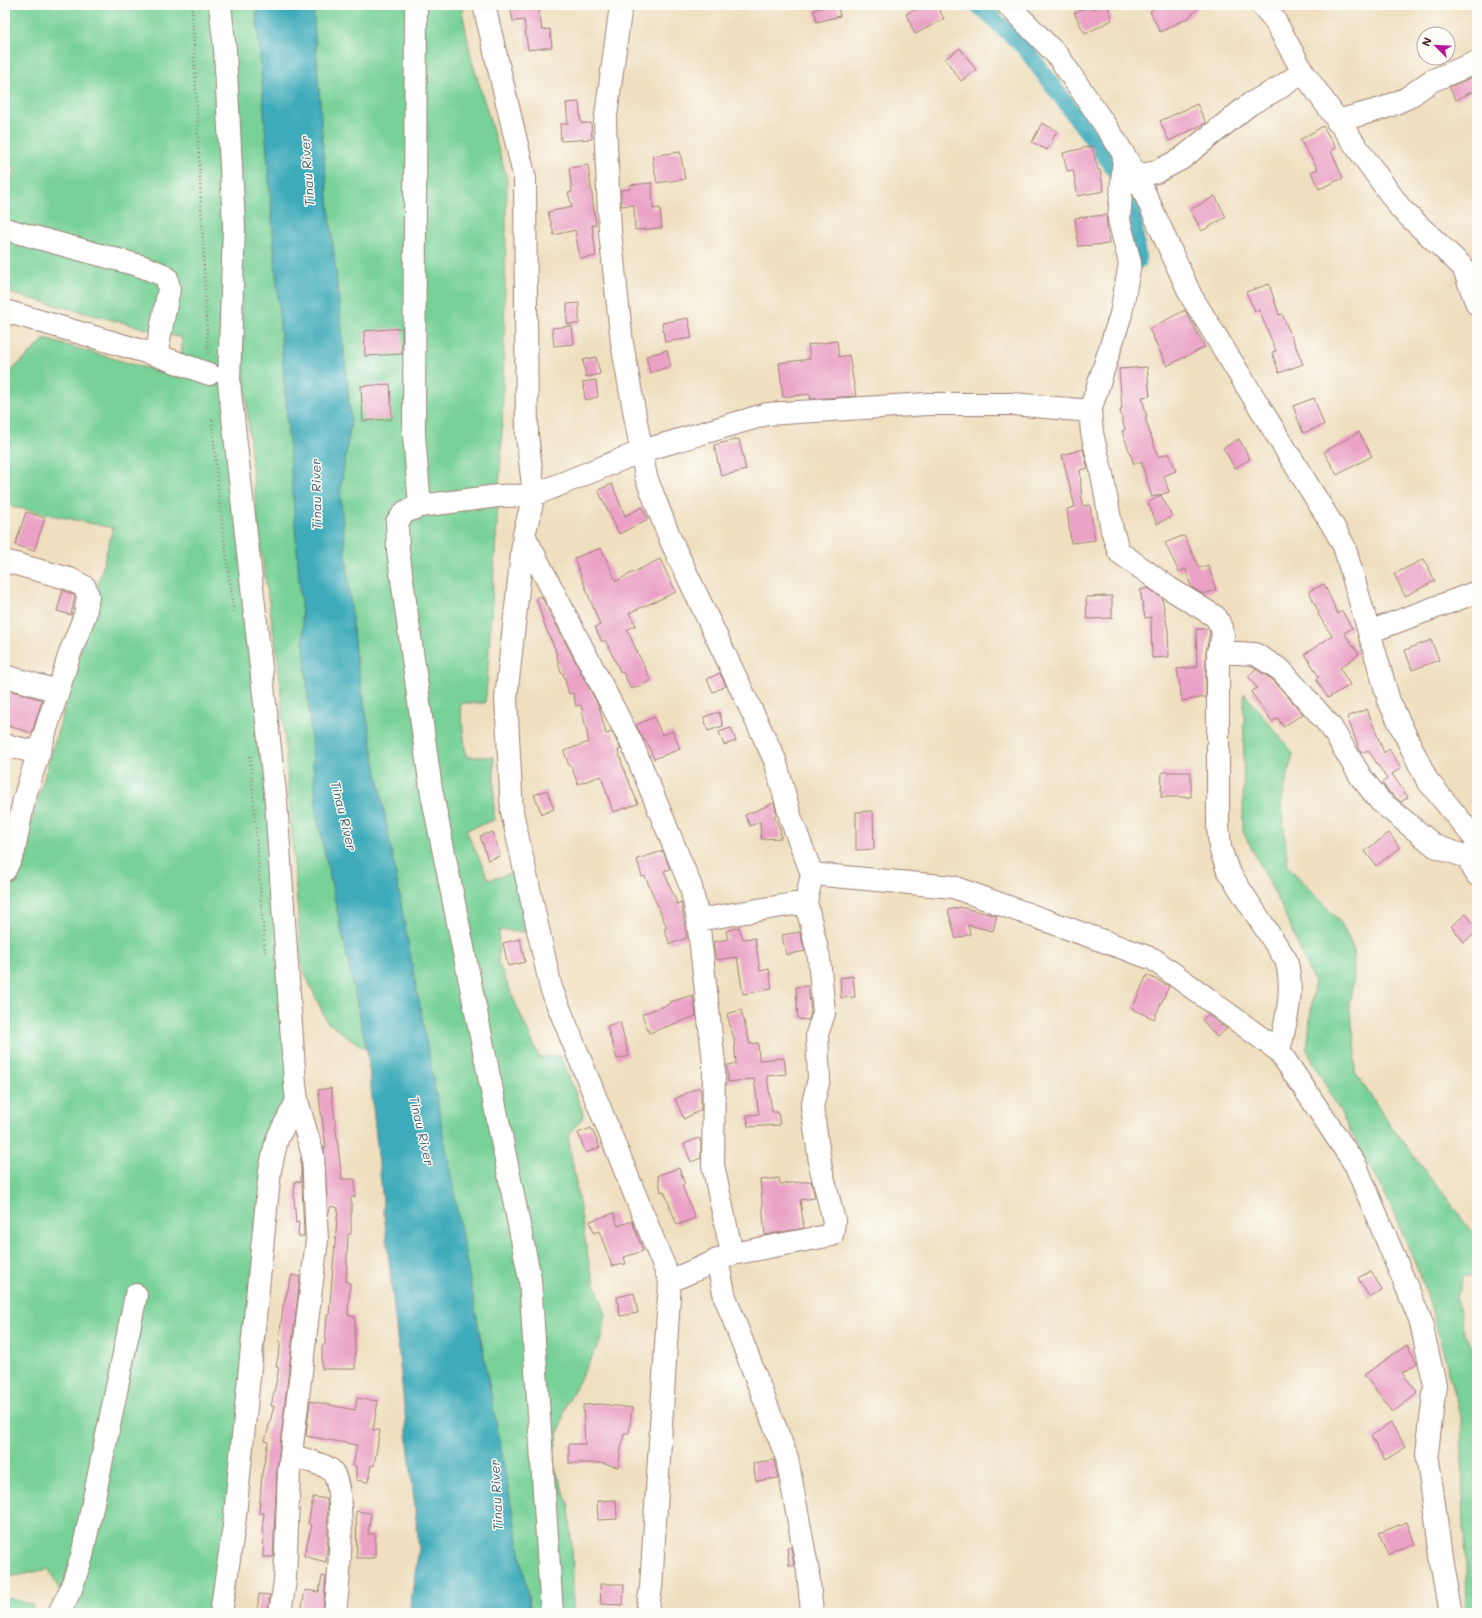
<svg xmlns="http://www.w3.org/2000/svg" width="1482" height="1618" viewBox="0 0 1482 1618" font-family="Mali,sans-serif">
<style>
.green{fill:#78d197;stroke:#617861}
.water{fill:#3cabba;stroke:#436572}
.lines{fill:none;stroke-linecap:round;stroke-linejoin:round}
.canal{stroke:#3cabba;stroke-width:17}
.building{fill:#eaa1c5}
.minor-casing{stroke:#9c7f75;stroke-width:24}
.path{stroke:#9c7f75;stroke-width:2.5;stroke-dasharray:1 3;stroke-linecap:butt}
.minor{stroke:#fff;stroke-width:22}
.labels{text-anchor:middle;stroke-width:3;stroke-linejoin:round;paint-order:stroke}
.water-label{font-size:13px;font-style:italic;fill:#445e6b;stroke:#fdfcf7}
</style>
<rect width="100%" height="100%" fill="#fdfcf7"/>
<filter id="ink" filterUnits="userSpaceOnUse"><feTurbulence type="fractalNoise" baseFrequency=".025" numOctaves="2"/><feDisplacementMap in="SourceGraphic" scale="8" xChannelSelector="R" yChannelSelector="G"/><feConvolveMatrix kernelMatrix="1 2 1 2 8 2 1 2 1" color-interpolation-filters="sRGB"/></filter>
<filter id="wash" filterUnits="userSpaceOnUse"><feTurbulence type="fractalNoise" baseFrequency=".012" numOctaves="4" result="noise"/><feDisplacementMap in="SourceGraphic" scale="16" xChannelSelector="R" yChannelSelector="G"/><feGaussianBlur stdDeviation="0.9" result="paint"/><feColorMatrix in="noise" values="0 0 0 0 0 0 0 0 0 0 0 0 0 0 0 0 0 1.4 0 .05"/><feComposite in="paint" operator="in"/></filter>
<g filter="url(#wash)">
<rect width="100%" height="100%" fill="#efdfbf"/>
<path class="green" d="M5,5H211L225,215L233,411L295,946L284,1151L229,1613H73L66,1604L49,1569L5,1578V911L71,686L113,528L5,505V377L45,339L181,378L182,338L5,292V194L16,168L5,165Z
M227,5H256L317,816L367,1050L327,1022L302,967L279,667L258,531L244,374Z
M313,5H461L471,57L507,178L502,440L487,682L485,703H460L466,757H494V820L466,830L489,880L515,872L529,932L499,930L498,963L539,1057L561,1056L584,1116L568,1136L590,1269L606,1315L602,1338L566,1405L552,1460L569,1506L573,1566V1613H531L355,653L340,492L351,421L323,149Z
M1244,693L1293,753L1281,803L1288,866L1341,923L1353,948L1354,978L1349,1004L1356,1052L1355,1072L1392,1128L1477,1237V1277L1464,1275L1457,1297L1464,1333L1477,1359V1613H1467L1466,1610L1461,1415L1425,1287L1390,1205L1307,1050L1314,983L1281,905L1243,832Z
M5,1597L33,1605L31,1613H5Z"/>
<path class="water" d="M256,5H313L323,149L351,422L340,492L355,653L531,1613H409L419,1548L367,1050L317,816Z"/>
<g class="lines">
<path class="canal" d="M978,5L1024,47L1116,171
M1131,207L1133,213L1138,261"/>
</g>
<g id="blocks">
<path class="building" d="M510,5H538L542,30L550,29L552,47L528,50L524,20L513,21Z
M831,5H837L840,16L817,22L814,10Z
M925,5H937L944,19L915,34L906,14Z
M1108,5L1112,20L1085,34L1074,13L1089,6L1091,9Z
M1162,5H1202L1188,18L1160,32L1150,11Z
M960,48L976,70L961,81L945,59Z
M1476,76L1477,89L1456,100L1449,87Z
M579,102L581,123H591L592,139L561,141L560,124H568L566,103Z
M1197,104L1206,123L1169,141L1160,121Z
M1042,123L1057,131L1047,150L1032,142Z
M1323,126L1336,148L1331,151L1343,178L1319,189L1311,172L1318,169L1300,140Z
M1092,146L1098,170H1100L1104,191L1078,196L1073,170L1067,171L1063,153Z
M680,152L685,179L657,183L652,156Z
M588,165L596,225H592L596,256L580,259L575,230L554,235L548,212L572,207L568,193L572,192L569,168Z
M652,183L653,209L660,208L662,228L635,230L634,205L621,206V190L630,189V185Z
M1215,196L1226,217L1202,231L1190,210Z
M1106,215L1109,244L1078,246L1075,218Z
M1269,284L1279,315L1282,314L1303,364L1279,373L1272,352L1276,351L1259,310L1255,311L1246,292Z
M579,303V324H567V304Z
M1185,310L1205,347L1167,366L1149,329Z
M688,318L692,338L665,342L662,323Z
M572,326L574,344L554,346L552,328Z
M402,328V354L365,356L364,331Z
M837,341L839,357L849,355L856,396L811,399L810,394L783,397L779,363L810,359L808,345Z
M667,350L671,366L650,373L646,356Z
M596,357L600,374L586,377L583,360Z
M1147,367L1150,396L1142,397L1147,418H1145L1158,457L1169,453L1176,471L1164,476L1169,492L1152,497L1141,461L1134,464L1122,431L1125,430L1120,410H1122L1119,369Z
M596,380L598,397L585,400L583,382Z
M390,384L392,419L363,421L361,386Z
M1314,398L1324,425L1303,433L1293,406Z
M1359,432L1372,456L1337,475L1324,452Z
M739,439L746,470L721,476L714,445Z
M1239,439L1250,459L1235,468L1223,448Z
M1083,449L1088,468L1080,470L1082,506L1090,505L1095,540L1071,543L1067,509L1075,507L1062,455Z
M612,484L625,516L642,507L648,519L619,534L598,490Z
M1161,495L1172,516L1157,524L1148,503Z
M26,512L45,518L34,551L15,545Z
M1182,536L1185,537L1199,568L1208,565L1216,590L1203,594L1191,587L1186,569L1179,572L1165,543Z
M601,548L616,581L660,559L676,592L629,613L636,625L627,630L651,681L631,689L623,672L621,673L605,640L602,642L595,627L600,625L574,558Z
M1424,559L1435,581L1405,596L1394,574Z
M1324,584L1338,614L1342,611L1352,628L1344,633L1359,654L1340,668L1350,685L1328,698L1316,679L1319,677L1305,654L1332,636L1318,614L1319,613L1309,591Z
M1148,588L1162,598L1168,631L1169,657L1152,658L1151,617L1145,618L1140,590Z
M63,590L75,596L71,615L57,611Z
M541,596L599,707L606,734L612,732L621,749L618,750L623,767L638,804L613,812L601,776L578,784L571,766H569L564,751L589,742L581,705L576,706L573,693L569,694L563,673H561L555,649L545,626L536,598Z
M1112,596V618L1087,619L1086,597Z
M1196,629H1208L1210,632L1206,652V697L1182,701L1177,669L1197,667Z
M1431,640L1439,660L1412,670L1405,650Z
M1256,669L1273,680L1303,714L1283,727L1278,718L1272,722L1251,692L1257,688L1248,676Z
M720,673L726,686L713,692L707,679Z
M5,689L42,700L32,733L5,725Z
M1367,709L1384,753L1389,749L1401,768L1392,774L1408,797L1401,802L1389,792L1382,783L1387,779L1368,750L1361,753L1347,717Z
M719,712L723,726L708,731L704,717Z
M654,717L662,735L673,731L680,749L654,759L646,740L644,741L636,725Z
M731,728L736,741L724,745L719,732Z
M1162,772H1191V797H1161Z
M547,790L554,809L542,814L534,795Z
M774,803L777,815L774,816L780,829L781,838L761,839L760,822L750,826L745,815Z
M873,811L874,849L856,850V812Z
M493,832L500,856L488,860L480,836Z
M1389,833L1400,848L1376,866L1365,851Z
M663,851L670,869L664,871L677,904L681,902L687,938L670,944L664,929L667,928L645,876L642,877L637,859Z
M960,907L997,916L993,931L968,925L970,934L956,939L948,910Z
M1466,914L1477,928V932L1464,942L1451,926Z
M739,927L743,939L755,938L760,971L769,969L772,989L743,994L737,957L716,960L713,942L728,939L726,931Z
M800,932L805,951L786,955L782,935Z
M520,939L525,962L508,966L503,943Z
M1147,975L1169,986L1154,1019L1132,1009Z
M853,976L855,997L841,998L840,978Z
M808,986L811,1012L809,1020L798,1019L796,987Z
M693,995L696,1016L649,1033L642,1014L670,1004V1002Z
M741,1010L750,1044L758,1043L759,1060L784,1058L786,1074L767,1076L772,1112H778L780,1125L748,1127L747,1115L759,1114L754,1079L728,1082L727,1065L736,1064L734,1039L727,1014Z
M1208,1015L1227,1029L1217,1037L1202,1020Z
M620,1022L629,1056L617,1059L607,1026Z
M699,1087L701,1092V1110L684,1119L675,1099Z
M331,1088L342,1179H355V1197H351V1234H348L346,1282L350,1283L348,1315L355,1317V1369H322V1345H325L327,1315H329L338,1208L331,1206L328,1215L324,1147H326L318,1090Z
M591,1128L600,1147L586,1153L578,1133Z
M699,1138L701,1143V1158L691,1162L684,1144Z
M301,1157L304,1236H298L299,1222L296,1223L294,1198L295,1181L301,1182Z
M679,1168L685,1184L682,1185L695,1218L677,1225L664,1191L661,1192L658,1175Z
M779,1178L780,1184L811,1181L815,1198L800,1200L804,1228L765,1235L760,1180Z
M614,1213L618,1226L632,1221L643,1251L624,1257L626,1264L612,1266L599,1231L594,1233L590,1221Z
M1371,1271L1382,1290L1369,1297L1358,1278Z
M292,1275L300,1277L277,1470L273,1557H263L264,1533H262L264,1513H259L262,1474L268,1442L265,1441L274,1406H271L279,1368L276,1367L281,1342H279L283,1306Z
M634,1293L638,1313L620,1316L617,1297Z
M1407,1345L1417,1363L1402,1373L1418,1393L1393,1412L1364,1375Z
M357,1398L378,1401L373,1430H380L374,1466L371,1465L368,1482L356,1480V1466H353L357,1445L306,1436L310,1401L355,1410Z
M601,1404L632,1408L629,1433H624L618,1467L601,1463H569V1444H585L583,1405Z
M1391,1423L1406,1447L1385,1460L1371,1436Z
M774,1460L778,1478L756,1481L753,1463Z
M313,1497L327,1499L328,1538L326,1562L304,1556L312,1525L308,1524Z
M616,1500L617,1519L598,1520L597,1501Z
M356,1511L371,1513L368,1534H375V1558H357Z
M1407,1522L1415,1544L1388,1555L1379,1533Z
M787,1547H791L794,1566H789Z
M322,1576L326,1577L323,1613H301L305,1590L319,1592Z
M600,1584H624L623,1605L601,1604Z
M259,1594L270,1595L268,1613H257Z"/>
</g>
</g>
<g filter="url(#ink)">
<use href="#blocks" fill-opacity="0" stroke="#9c7f75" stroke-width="1"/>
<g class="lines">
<g class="minor-casing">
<path id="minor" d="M220,5L225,50L234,226L229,382L276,802L295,1084L297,1101L313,1155L317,1240L289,1471L285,1581L280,1613
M416,5L414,435L420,506
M484,5L525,179L527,435L534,495L524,535L506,698L512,812L551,988L670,1281L651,1587L647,1613
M621,5L605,123L610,232L622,343L646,477L671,541L775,760L791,819L812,874L806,902L819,958L824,1013L817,1034L819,1079L812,1107L821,1169L834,1221L832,1235L732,1254L670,1281
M1008,5L1058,56L1113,137L1137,176L1191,296L1333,526L1344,546L1389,701L1427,780L1477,841
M1262,5L1274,19L1303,72L1401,209L1463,267L1477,304
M1337,121L1384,108L1407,98L1431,81L1477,62
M1124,157L1119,220L1130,263L1121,314L1090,411L1092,433L1102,474L1112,530L1119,552L1169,588L1216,617L1222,628L1223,637L1218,652V825L1220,848L1228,871L1286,960C1295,991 1286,1020 1279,1051
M1137,176L1156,172L1181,159L1250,104L1279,88L1303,72
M5,229L141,266L161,274L167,278L169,289L156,355L209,374
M5,311L156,355
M524,535L632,744L691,887L698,920L714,1063L713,1165L732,1254
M5,561L70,579L85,587L88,596L85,615L70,653L24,799L14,851L5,870
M1369,632L1477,592
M1218,652L1255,654L1281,670L1331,727L1361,777L1380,801L1435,846L1467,857L1477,875
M5,676L58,691
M5,745L39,753
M812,874L953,887L1153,959L1279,1051L1356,1166L1420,1319L1435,1385L1427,1453L1443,1570L1451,1613
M698,920L806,902
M717,1260L725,1297L787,1458L808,1572L812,1613
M291,1455C301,1459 324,1464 331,1470C348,1485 338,1589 335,1613
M59,1613L71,1589L82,1556L136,1295
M221,1613L234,1525L270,1170L277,1139L297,1101
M552,1613L530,1279L431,789L398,550L397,522L405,512L420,506L498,496L534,495L642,451L767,414L928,404H1013L1090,411"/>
</g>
<path class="path" d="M192,5L208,355
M212,420L219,500L234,614
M250,756L265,952"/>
<use href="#minor" class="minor"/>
</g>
</g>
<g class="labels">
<g class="water-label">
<text transform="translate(307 171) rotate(-94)" y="5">Tinau River</text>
<text transform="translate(316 494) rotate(-91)" y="5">Tinau River</text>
<text transform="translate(344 816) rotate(76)" y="5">Tinau River</text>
<text transform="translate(422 1131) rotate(77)" y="5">Tinau River</text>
<text transform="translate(496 1495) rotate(-93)" y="5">Tinau River</text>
</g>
</g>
<rect width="1482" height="1618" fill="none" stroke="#fdfcf7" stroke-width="20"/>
<g transform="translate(1436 46) rotate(294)"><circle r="19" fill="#fdfcf7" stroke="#b5a4a5"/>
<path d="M0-3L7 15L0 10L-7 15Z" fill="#b5179e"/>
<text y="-6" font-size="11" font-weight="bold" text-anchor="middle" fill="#4a1f2b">N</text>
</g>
</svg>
